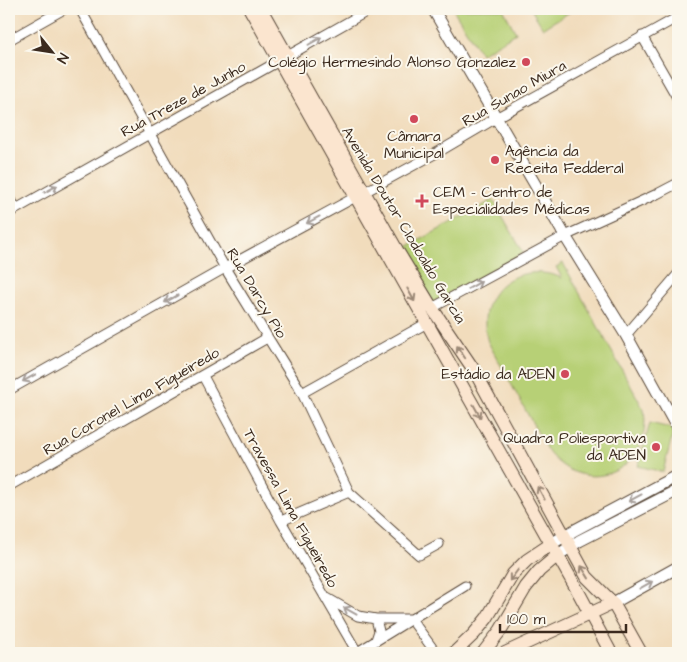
<svg xmlns="http://www.w3.org/2000/svg" width="687" height="662" viewBox="0 0 687 662" font-family="'Architects Daughter',sans-serif">
<style>
.green{fill:#b7d076;stroke:#797d4a}
.lines{fill:none;stroke-linecap:round;stroke-linejoin:round}
.minor-casing{stroke:#564536;stroke-width:11}
.tertiary-casing{stroke:#564536;stroke-width:13}
.secondary-casing{stroke:#564536;stroke-width:14}
.minor{stroke:#fff;stroke-width:9}
.tertiary{stroke:#fff;stroke-width:11}
.secondary{stroke:#fbe5cf;stroke-width:12}
.oneway{stroke:#a79f9a}
.oneway2{stroke:#9b8876}
.poi-dot{fill:#d1495b;stroke:#fbf7ec;stroke-width:2}
.labels{text-anchor:middle;stroke-width:4;stroke-linejoin:round;paint-order:stroke}
.poi-label{font-size:15px;fill:#3b2a1e;stroke:#fbf7ec;text-anchor:end}
.street-label{font-size:15px;fill:#3b2a1e;stroke:#fbf7ec}
</style>
<rect width="100%" height="100%" fill="#fbf7ec"/>
<filter id="ink" filterUnits="userSpaceOnUse"><feTurbulence type="fractalNoise" baseFrequency=".02" numOctaves="2"/><feDisplacementMap in="SourceGraphic" scale="10" xChannelSelector="R" yChannelSelector="G"/><feConvolveMatrix kernelMatrix="1 2 1 2 8 2 1 2 1" color-interpolation-filters="sRGB"/></filter>
<filter id="wash" filterUnits="userSpaceOnUse"><feTurbulence type="fractalNoise" baseFrequency=".0096" numOctaves="4" result="noise"/><feDisplacementMap in="SourceGraphic" scale="20" xChannelSelector="R" yChannelSelector="G"/><feGaussianBlur stdDeviation="1.12" result="paint"/><feColorMatrix in="noise" values="0 0 0 0 0 0 0 0 0 0 0 0 0 0 0 0 0 1.4 0 .05"/><feComposite in="paint" operator="in"/></filter>
<g filter="url(#wash)">
<rect width="100%" height="100%" fill="#f1dcbc"/>
<path class="green" d="M453,9H503L516,33L481,54Z
M531,9H575L543,28Z
M493,200L524,253L432,303L400,251Z
M563,263L644,410C653,469 588,500 549,453L488,342C473,293 516,259 562,278L556,267Z
M650,423L674,429L663,472L638,466Z"/>
</g>
<g filter="url(#ink)">
<g class="lines">
<g class="minor-casing">
<path id="minor" d="M80,9L225,268L302,393L349,492L419,555L439,544
M642,36L678,99
M9,40L64,9
M9,196L16,209
M9,213L371,9
M432,308L565,236L657,194L678,183
M626,335L678,274
M203,376L281,521L357,652
M9,390L225,268L440,151L496,118L678,17
M302,393L427,323
M670,414L678,404
M9,486L267,338
M281,521L349,492
M327,598L358,616L376,619H411
M376,619L379,631L376,640
M411,619L436,653
M356,653L465,586"/>
</g>
<g class="tertiary-casing">
<path id="tertiary" d="M433,9L565,236L626,335L678,429
M551,544L573,531L678,475
M558,555L579,541L678,490
M613,603L678,567"/>
</g>
<g class="secondary-casing">
<path id="secondary" d="M250,9L580,595L611,653
M261,9L398,252L432,308L474,370L587,577L613,603L641,653
M454,653L474,634L487,618L513,574L527,560L551,544
M483,653L500,631L526,587L539,571L558,555
M505,653L613,603"/>
</g>
<use href="#minor" class="minor"/>
<use href="#tertiary" class="tertiary"/>
<use href="#secondary" class="secondary"/>
</g>
<defs><path id="oneway-shaft" d="M-6 0H5M1.5-3L5.5 0L1.5 3" fill="none" stroke-width="1.6" stroke-linecap="round" stroke-linejoin="round" transform="scale(1.25)"/></defs>
<g class="oneway">
<use href="#oneway-shaft" transform="translate(315 41) rotate(-30)"/>
<use href="#oneway-shaft" transform="translate(51 189) rotate(-29)"/>
<use href="#oneway-shaft" transform="translate(313 220) rotate(152)"/>
<use href="#oneway-shaft" transform="translate(475 285) rotate(-29)"/>
<use href="#oneway-shaft" transform="translate(171 299) rotate(151)"/>
<use href="#oneway-shaft" transform="translate(29 378) rotate(151)"/>
<use href="#oneway-shaft" transform="translate(635 498) rotate(152)"/>
<use href="#oneway-shaft" transform="translate(646 585) rotate(-29)"/>
<use href="#oneway-shaft" transform="translate(350 611) rotate(-151)"/>
</g>
<g class="oneway2">
<use href="#oneway-shaft" transform="translate(411 295) rotate(61)"/>
<use href="#oneway-shaft" transform="translate(461 352) rotate(-124)"/>
<use href="#oneway-shaft" transform="translate(477 411) rotate(61)"/>
<use href="#oneway-shaft" transform="translate(541 493) rotate(-119)"/>
<use href="#oneway-shaft" transform="translate(585 572) rotate(-122)"/>
<use href="#oneway-shaft" transform="translate(514 575) rotate(127)"/>
</g>
</g>
<g class="poi-dot">
<circle cx="526" cy="62" r="5"/>
<circle cx="414" cy="119" r="5"/>
<circle cx="495" cy="160" r="5"/>
<path d="M419.5 193.5h5v5h5v5h-5v5h-5v-5h-5v-5h5z"/>
<circle cx="565" cy="374" r="5"/>
<circle cx="656" cy="447" r="5"/>
</g>
<g class="labels">
<g class="poi-label">
<text x="516" y="67">Colégio Hermesindo Alonso Gonzalez</text>
<text x="414" y="141" text-anchor="middle">Câmara<tspan x="414" dy="17">Municipal</tspan></text>
<text x="505" y="156" text-anchor="start">Agência da<tspan x="505" dy="17">Receita Fedderal</tspan></text>
<text x="433" y="197" text-anchor="start">CEM - Centro de<tspan x="433" dy="17">Especialidades Médicas</tspan></text>
<text x="555" y="379">Estádio da ADEN</text>
<text x="646" y="443">Quadra Poliesportiva<tspan x="646" dy="17">da ADEN</tspan></text>
</g>
<g class="street-label">
<text transform="translate(514 93) rotate(-30)" y="5">Rua Sunao Miura</text>
<text transform="translate(183 99) rotate(-29)" y="5">Rua Treze de Junho</text>
<text transform="translate(404 225) rotate(59)" y="5">Avenida Doutor Clodoaldo Garcia</text>
<text transform="translate(257 293) rotate(59)" y="5">Rua Darcy Pio</text>
<text transform="translate(131 401) rotate(-30)" y="5">Rua Coronel Lima Figueiredo</text>
<text transform="translate(291 508) rotate(61)" y="5">Travessa Lima Figueiredo</text>
</g>
</g>
<rect width="687" height="662" fill="none" stroke="#fbf7ec" stroke-width="30"/>
<g transform="translate(52 52) rotate(120)" stroke="#fbf7ec" stroke-width="4" paint-order="stroke">
<path d="M0-4L9 19L0 12L-9 19Z" fill="#3b2a1e"/>
<text y="-8" font-size="14" font-weight="bold" text-anchor="middle" fill="#3b2a1e">N</text>
</g>
<path d="M500 624v8h126v-8" fill="none" stroke="#3b2a1e" stroke-width="2.5"/>
<text x="507" y="624" font-size="15" fill="#3b2a1e" stroke="#fbf7ec" stroke-width="4" paint-order="stroke">100 m</text>
</svg>
